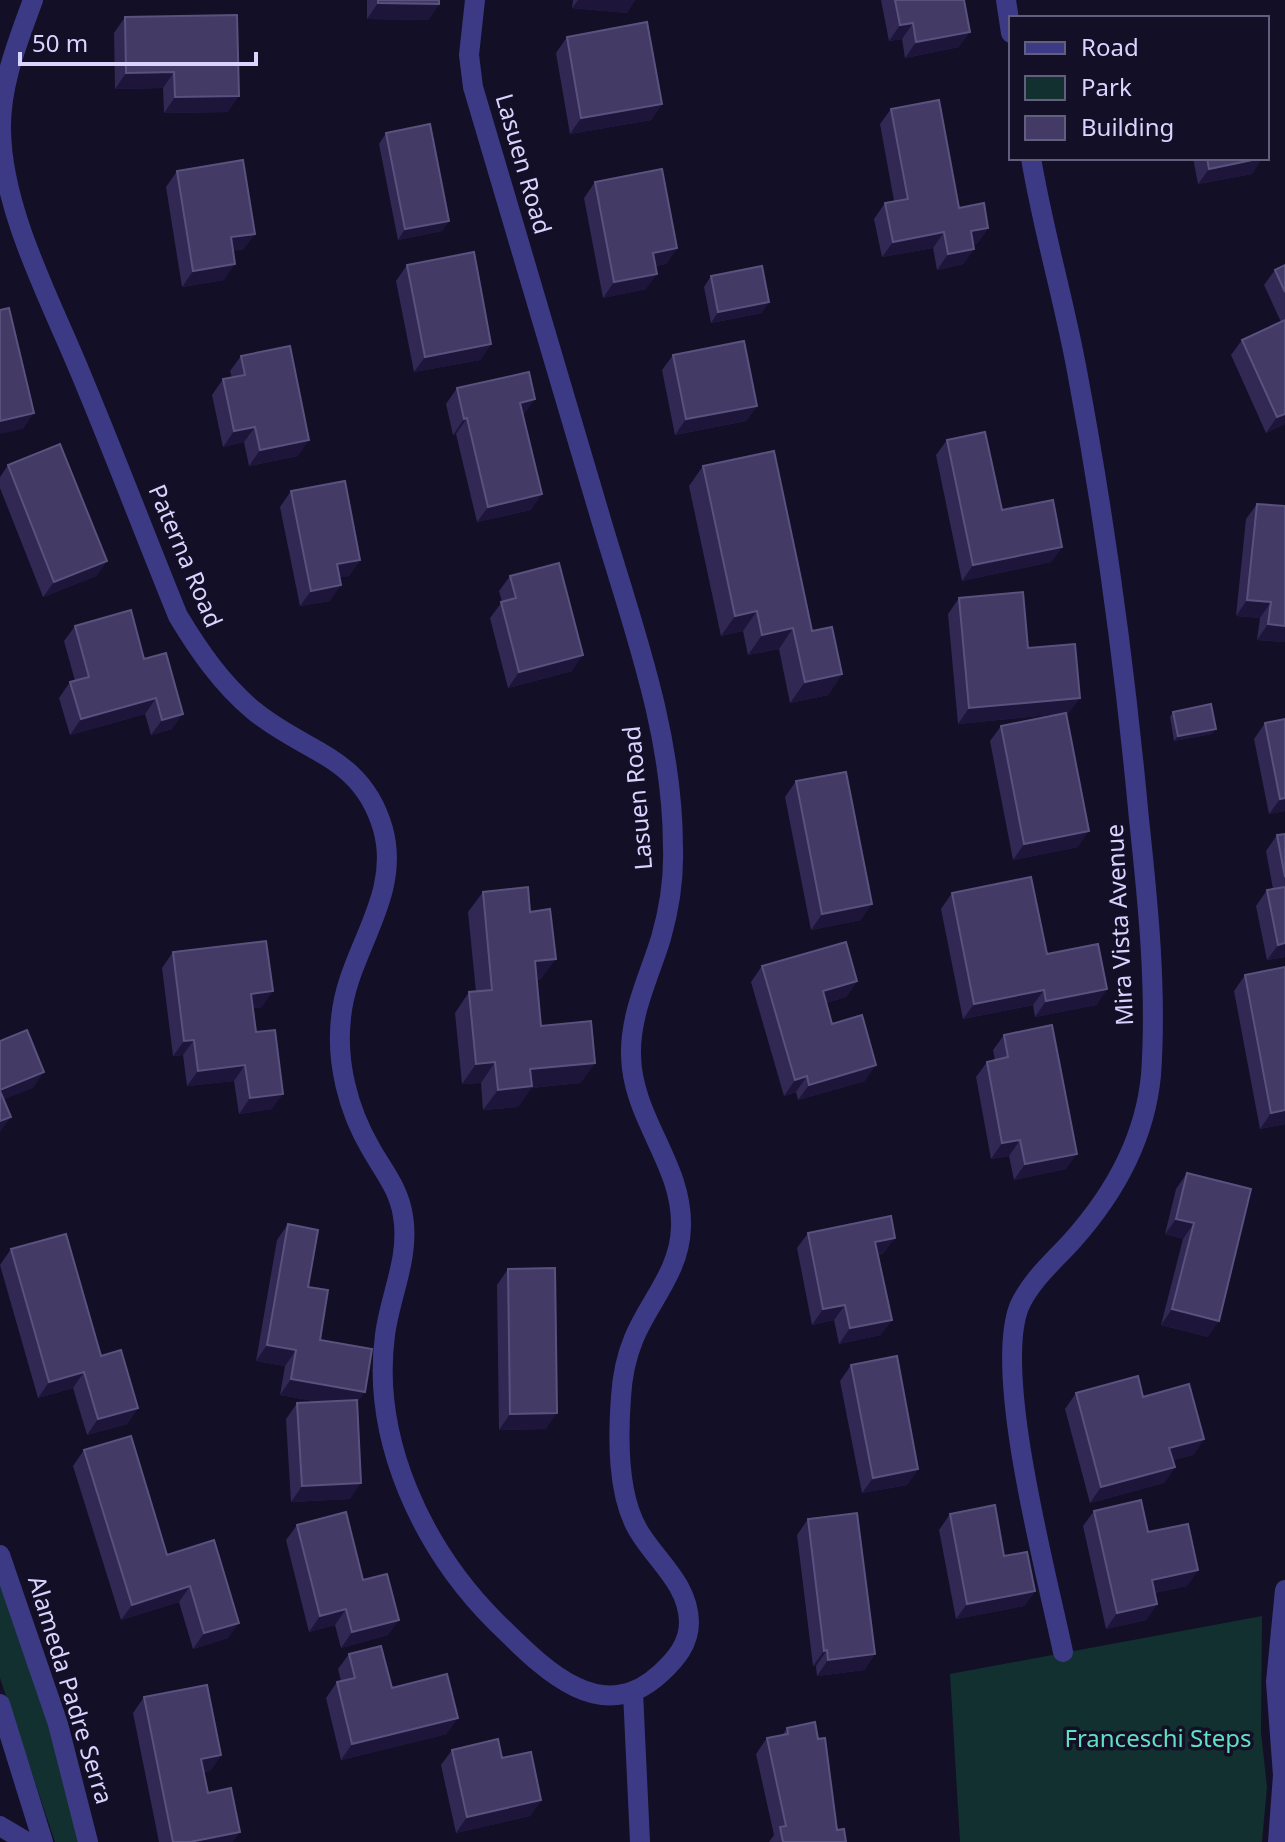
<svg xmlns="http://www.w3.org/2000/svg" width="1285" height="1842" viewBox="0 0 1285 1842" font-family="'Noto Sans',sans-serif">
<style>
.green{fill:#12302f}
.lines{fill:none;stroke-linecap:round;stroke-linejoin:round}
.minor{stroke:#3d3a85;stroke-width:20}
.wall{fill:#312854}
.shaded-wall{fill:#1d163a}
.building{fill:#433a66;stroke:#5a527e;stroke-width:2}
.labels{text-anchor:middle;stroke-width:7;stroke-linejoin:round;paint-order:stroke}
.street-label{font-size:24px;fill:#d9d4ff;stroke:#130f26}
.park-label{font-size:24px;fill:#5fe0c0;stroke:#130f26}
</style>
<rect width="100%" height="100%" fill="#130f26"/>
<path class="green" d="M0,1579L42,1698L80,1842H55L0,1678Z
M1262,1616L1261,1732L1267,1787L1262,1842H960L950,1674Z"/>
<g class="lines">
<path class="minor" d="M33,0C18,41 0,85 1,130C2,210 50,299 80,372C114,453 145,535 178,616C199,651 222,684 253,710C304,753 362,755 383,829C402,898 347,951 341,1018C336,1062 348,1110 371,1149C384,1172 399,1189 403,1216C410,1258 390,1295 385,1335C371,1440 423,1549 496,1622C541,1666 600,1730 661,1673C676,1659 689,1644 689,1622C688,1583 656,1561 638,1530C617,1494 618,1438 621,1397C622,1378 627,1355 634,1338C650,1300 680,1271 681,1227C683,1164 632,1119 631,1055C630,1014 649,977 661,938C669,910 674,878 673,848C673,735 634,630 602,523C559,378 516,232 473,87L469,55L475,0
M1006,0L1011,33
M1031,158C1043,230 1064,300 1077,371C1105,519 1125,669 1139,819C1148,903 1157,990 1151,1075C1145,1139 1114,1194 1072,1241C1054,1261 1030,1281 1019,1307C993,1375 1047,1575 1063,1652
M0,1555L58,1724L88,1842
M633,1692L640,1842
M0,1704L43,1842
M0,1826L27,1842
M1278,1842L1283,1775L1276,1682L1285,1590"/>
</g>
<path class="wall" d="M367,0H439V4L428,20L367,19Z
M573,0H635L627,13L572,8Z
M881,0H964L959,47L905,58L902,39L889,41Z
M125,17L228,112L164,113L163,88L115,89L114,33Z
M567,37L662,104L651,120L570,134L556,53Z
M891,109L959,208L988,228L977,244H973L974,249L963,264L937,270L933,248L882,257L874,219L885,203L894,201L880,124Z
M386,133L449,221L442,231L398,240L379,144Z
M1193,158H1262L1252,174L1198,184Z
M177,171L244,249L233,251L224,280L182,287L166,187Z
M595,182L677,248L666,264L655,266L646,289L603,298L584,198Z
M407,265L491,344L480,360L414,372L396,281Z
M1285,265V424L1266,433L1231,355L1242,340L1281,322L1264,285L1275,270Z
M711,276L762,313L711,323L704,287Z
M673,355L757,406L746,421L675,435L662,370Z
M241,356L298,456L249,466L244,442L223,447L212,395L223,379L232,378L230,371Z
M457,388L524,415H523L531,510L477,522L456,434L453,435L446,404Z
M947,440L1002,510L1062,547L1051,562L962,581L936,455Z
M8,465L107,561L96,576L43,597L0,488V477Z
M703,466L842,674L828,695L790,703L779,649L748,655L743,631L721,636L689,486Z
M291,491L360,560L349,576L339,577L330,601L300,606L280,507Z
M1257,504L1285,642L1257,640L1260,618L1236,616L1246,519Z
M510,576L572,671L508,688L490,618L502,602L499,591Z
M959,598L1028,648L1069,713L1066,714L1078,847L1013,860L990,741L1001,726L1058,714L958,724L948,614Z
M75,626L144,659L172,729L151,735L145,714L70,735L59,698L70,682L75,681L64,641Z
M1173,712L1216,729L1212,734L1174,741L1170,717Z
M1265,723L1285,811L1269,814L1254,739Z
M796,781L861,920L811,930L785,797Z
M1285,834V957L1267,960L1256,906L1267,890L1273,889L1266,851L1277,835Z
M483,892L530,912L541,979L537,980L541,1026L595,1063L580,1083L531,1088L518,1107L483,1110L481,1083L462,1084L455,1013L469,992H476L468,912Z
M952,893L1047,954L1107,989L1096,1005L1035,1017L1033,1005L963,1019L941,909Z
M173,952L262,1007L253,1008L256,1032L272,1109L239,1114L234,1081L187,1086L183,1055L173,1056L162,968Z
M762,966L857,981L846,997L826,1003L832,1024L865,1081L798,1100L796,1092L784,1096L751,982Z
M1285,967V1124L1260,1129L1234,991L1245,975Z
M1004,1035L1066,1169L1014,1180L1009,1156L991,1159L976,1077L987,1062L995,1060L993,1050Z
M1187,1173L1208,1337L1161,1325L1183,1239L1165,1234L1176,1189Z
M288,1224L308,1287L320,1340L357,1403L350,1499L291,1502L286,1419L297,1403L319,1402L280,1395L285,1366L256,1361L277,1240Z
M808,1233L884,1253L878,1255L881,1335L839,1344L834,1320L812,1325L797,1248Z
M11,1249L138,1408L127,1424L87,1435L73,1388L38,1398L0,1265Z
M508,1269L546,1429L499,1430L497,1285Z
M851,1365L918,1469L907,1485L862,1493L840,1381Z
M1076,1393L1143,1397L1204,1439L1193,1455L1173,1460L1175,1467L1164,1483L1090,1503L1065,1409Z
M84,1450L167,1555L228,1638L193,1649L179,1602L121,1620L73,1466Z
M1094,1511L1148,1532L1198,1570L1187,1586L1154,1593L1157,1604L1146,1620L1106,1629L1083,1526Z
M950,1514L1004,1556L1035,1591L1024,1606L956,1619L939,1530Z
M808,1519L875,1654L864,1670L817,1676L816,1666H813L797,1535Z
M297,1525L363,1580L388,1635L341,1648L335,1625L309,1632L286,1540Z
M349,1654L447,1734L341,1760L326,1698L337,1682L341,1681L338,1669Z
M144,1697L221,1755L210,1771L204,1772L208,1793L233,1842H159L133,1713Z
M787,1728L837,1830L846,1842H769L774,1835L756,1754L767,1738L782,1736Z
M452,1750L502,1758L541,1800L530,1816L456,1833L441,1765Z"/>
<path class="shaded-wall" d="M578,0H635L627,13L572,8Z
M378,3L439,4L428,20L367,19Z
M913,23L902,39L889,41L900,25Z
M970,32L959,47L905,58L916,42Z
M174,72L163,88L115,89L126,73Z
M239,96L228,112L164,113L175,97Z
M662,104L651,120L570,134L581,118Z
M1262,158L1252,174L1198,184L1209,169Z
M449,221L442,231L398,240L405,229Z
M988,228L977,244L960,247L971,231Z
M944,232L933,248L882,257L893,242Z
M255,234L244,249L220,253L231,237Z
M677,248L666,264L642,269L653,253Z
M974,249L963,264L937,270L948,254Z
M235,264L224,280L182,287L193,271Z
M657,274L646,289L603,298L614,282Z
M769,302L762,313L711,323L718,312Z
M491,344L480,360L414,372L425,357Z
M535,399L524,415L510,418L520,403Z
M757,406L746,421L675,435L686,419Z
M34,413L23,429L0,434V421Z
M1285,414V424L1266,433L1277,417Z
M467,418L456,434L453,435L464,419Z
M255,427L244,442L223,447L234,431Z
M309,440L298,456L249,466L260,450Z
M542,494L531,510L477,522L488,507Z
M1062,547L1051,562L962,581L973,565Z
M360,560L349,576L326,580L337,564Z
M107,561L96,576L43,597L54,582Z
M341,585L330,601L300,606L311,591Z
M1247,600L1271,602L1260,618L1236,616Z
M757,611L743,631L721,636L735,616Z
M1268,624L1285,626V642L1257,640Z
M793,628L779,649L748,655L762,635Z
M583,655L572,671L508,688L519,672Z
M842,674L828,695L790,703L805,682Z
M156,698L145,714L70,735L81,719Z
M1080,698L1069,713L958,724L969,708Z
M183,714L172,729L151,735L162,720Z
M1216,729L1212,734L1174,741L1178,736Z
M1285,798V811L1269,814L1280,799Z
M1089,831L1078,847L1013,860L1024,844Z
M872,904L861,920L811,930L822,914Z
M1285,943V957L1267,960L1278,945Z
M556,959L541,979L520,982L535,961Z
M857,981L846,997L812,1007L823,991Z
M1107,989L1096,1005L1035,1017L1046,1001Z
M1044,990L1033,1005L963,1019L974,1004Z
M273,991L262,1007L240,1010L251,994Z
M194,1040L183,1055L173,1056L184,1041Z
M495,1062L481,1083L462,1084L476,1064Z
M595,1063L580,1083L531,1088L518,1107L483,1110L498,1090L530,1069Z
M245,1065L234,1081L187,1086L198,1071Z
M876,1065L865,1081L798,1100L809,1085Z
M44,1072L33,1088L0,1101V1090Z
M807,1076L796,1092L784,1096L795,1080Z
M283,1094L272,1109L239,1114L250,1098Z
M1285,1110V1124L1260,1129L1271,1113Z
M11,1117L0,1132V1121Z
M1020,1140L1009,1156L991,1159L1002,1143Z
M1077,1154L1066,1169L1014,1180L1025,1164Z
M1176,1219L1194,1223L1183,1239L1165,1234Z
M895,1238L884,1253L864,1257L875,1242Z
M845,1305L834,1320L812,1325L823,1309Z
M1172,1309L1219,1321L1208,1337L1161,1325Z
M892,1320L881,1335L839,1344L850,1328Z
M267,1345L296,1350L285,1366L256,1361Z
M84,1372L73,1388L38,1398L49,1382Z
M291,1379L365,1392L354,1408L280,1395Z
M138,1408L127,1424L87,1435L98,1419Z
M557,1413L546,1429L499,1430L510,1414Z
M1204,1439L1193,1455L1158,1464L1169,1448Z
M1175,1467L1164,1483L1090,1503L1101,1487Z
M918,1469L907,1485L862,1493L873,1478Z
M361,1483L350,1499L291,1502L302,1486Z
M1198,1570L1187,1586L1141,1596L1152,1580Z
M190,1586L179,1602L121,1620L132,1605Z
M1035,1591L1024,1606L956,1619L967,1604Z
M1157,1604L1146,1620L1106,1629L1117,1613Z
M346,1609L335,1625L309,1632L320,1616Z
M399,1620L388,1635L341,1648L352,1632Z
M239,1623L228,1638L193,1649L204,1633Z
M827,1650L816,1666H813L824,1651Z
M875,1654L864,1670L817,1676L828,1660Z
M458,1718L447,1734L341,1760L352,1744Z
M221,1755L210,1771L190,1774L201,1759Z
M541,1800L530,1816L456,1833L467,1817Z
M240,1832L233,1842H190Z"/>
<path class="building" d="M378,0H439V4L378,3Z
M895,0H964L970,32L916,42L913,23L900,25Z
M237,15L239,96L175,97L174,72L126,73L125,17Z
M647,22L662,104L581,118L567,37Z
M939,100L959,208L984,203L988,228L971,231L974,249L948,254L944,232L893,242L885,203L908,199L891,109Z
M430,124L449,221L405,229L386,133Z
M1207,158H1262L1209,169Z
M243,160L255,234L231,237L235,264L193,271L177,171Z
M662,169L677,248L653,253L657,274L614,282L595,182Z
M474,252L491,344L425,357L407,265Z
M1285,265V292L1275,270Z
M762,266L769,302L718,312L711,276Z
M9,308L34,413L0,421V310Z
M1285,320V414L1277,417L1242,340Z
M744,341L757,406L686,419L673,355Z
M290,346L309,440L260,450L255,427L234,431L223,379L245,375L241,356Z
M529,372L535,399L520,403L542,494L488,507L467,418L464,419L457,388Z
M985,432L1002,510L1053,500L1062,547L973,565L947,440Z
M60,444L107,561L54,582L8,465Z
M774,451L812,631L832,627L842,674L805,682L793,628L762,635L757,611L735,616L703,466Z
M345,481L360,560L337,564L341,585L311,591L291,491Z
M1257,504L1285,506V626L1268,624L1271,602L1247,600Z
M559,563L583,655L519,672L501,602L516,598L510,576Z
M1023,592L1028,648L1075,644L1080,698L969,708L959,598Z
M131,610L144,659L166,653L183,714L162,720L156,698L81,719L70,682L89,677L75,626Z
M1211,704L1216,729L1178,736L1173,712Z
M1066,713L1089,831L1024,844L1001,726Z
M1285,719V798L1280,799L1265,723Z
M846,772L872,904L822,914L796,781Z
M1285,834V877L1277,835Z
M1031,877L1047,954L1098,944L1107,989L1046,1001L1044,990L974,1004L952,893Z
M528,887L530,912L550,909L556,959L535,961L541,1026L591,1021L595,1063L530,1069L532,1086L498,1090L495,1062L476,1064L469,992L492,990L483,892Z
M1285,887V943L1278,945L1267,890Z
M266,941L273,991L251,994L256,1032L275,1030L283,1094L250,1098L245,1065L198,1071L194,1040L184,1041L173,952Z
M846,942L857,981L823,991L832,1024L862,1015L876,1065L809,1085L807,1076L795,1080L762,966Z
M1285,967V1110L1271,1113L1245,975Z
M1052,1025L1077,1154L1025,1164L1020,1140L1002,1143L987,1062L1008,1057L1004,1035Z
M27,1030L44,1072L0,1090V1041Z
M0,1091L11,1117L0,1121Z
M1187,1173L1251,1189L1219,1321L1172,1309L1194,1223L1176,1219Z
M891,1216L895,1238L875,1242L892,1320L850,1328L845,1305L823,1309L808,1233Z
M288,1224L318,1230L308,1287L328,1290L320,1340L372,1349L365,1392L291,1379L296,1350L267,1345Z
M66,1234L101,1356L121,1350L138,1408L98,1419L84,1372L49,1382L11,1249Z
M555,1268L557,1413L510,1414L508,1269Z
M897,1356L918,1469L873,1478L851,1365Z
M1138,1376L1143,1397L1189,1384L1204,1439L1169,1448L1175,1467L1101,1487L1076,1393Z
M357,1400L361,1483L302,1486L297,1403Z
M131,1436L167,1555L214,1540L239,1623L204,1633L190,1586L132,1605L84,1450Z
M1141,1500L1148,1532L1188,1524L1198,1570L1152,1580L1157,1604L1117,1613L1094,1511Z
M995,1505L1004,1556L1027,1552L1035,1591L967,1604L950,1514Z
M346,1512L363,1580L387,1574L399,1620L352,1632L346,1609L320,1616L297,1525Z
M857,1513L875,1654L828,1660L827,1650L824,1651L808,1519Z
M381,1646L392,1688L447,1674L458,1718L352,1744L337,1682L355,1678L349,1654Z
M207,1685L221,1755L201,1759L208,1793L231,1788L240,1832L190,1842H173L144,1697Z
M815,1722L818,1739L825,1738L837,1830L844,1829L846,1842H783L780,1827L786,1826L767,1738L788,1734L787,1728Z
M498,1739L502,1758L531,1752L541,1800L467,1817L452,1750Z"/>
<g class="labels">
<g class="street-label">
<text transform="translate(523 164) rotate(74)" y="8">Lasuen Road</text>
<text transform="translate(185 556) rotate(67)" y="8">Paterna Road</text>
<text transform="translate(638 798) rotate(-95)" y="8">Lasuen Road</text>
<text transform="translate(1120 925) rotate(-93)" y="8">Mira Vista Avenue</text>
<text transform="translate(70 1690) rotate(73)" y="8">Alameda Padre Serra</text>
</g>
<g class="park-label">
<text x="1158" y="1747">Franceschi Steps</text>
</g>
</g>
<rect x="1009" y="16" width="260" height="144" fill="#130f26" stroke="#625e7d" stroke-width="2"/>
<rect x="1025" y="42" width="40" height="12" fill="#3d3a85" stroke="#625e7d" stroke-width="2"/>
<text x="1081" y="56" font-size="24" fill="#d9d4ff">Road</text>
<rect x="1025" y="76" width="40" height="24" fill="#12302f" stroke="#625e7d" stroke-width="2"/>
<text x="1081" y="96" font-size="24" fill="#d9d4ff">Park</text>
<rect x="1025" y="116" width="40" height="24" fill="#433a66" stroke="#625e7d" stroke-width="2"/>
<text x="1081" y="136" font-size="24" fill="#d9d4ff">Building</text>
<path d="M20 52v12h236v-12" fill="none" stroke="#d9d4ff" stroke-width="4"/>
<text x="32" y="52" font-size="24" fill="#d9d4ff" stroke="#130f26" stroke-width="6" paint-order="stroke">50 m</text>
</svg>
